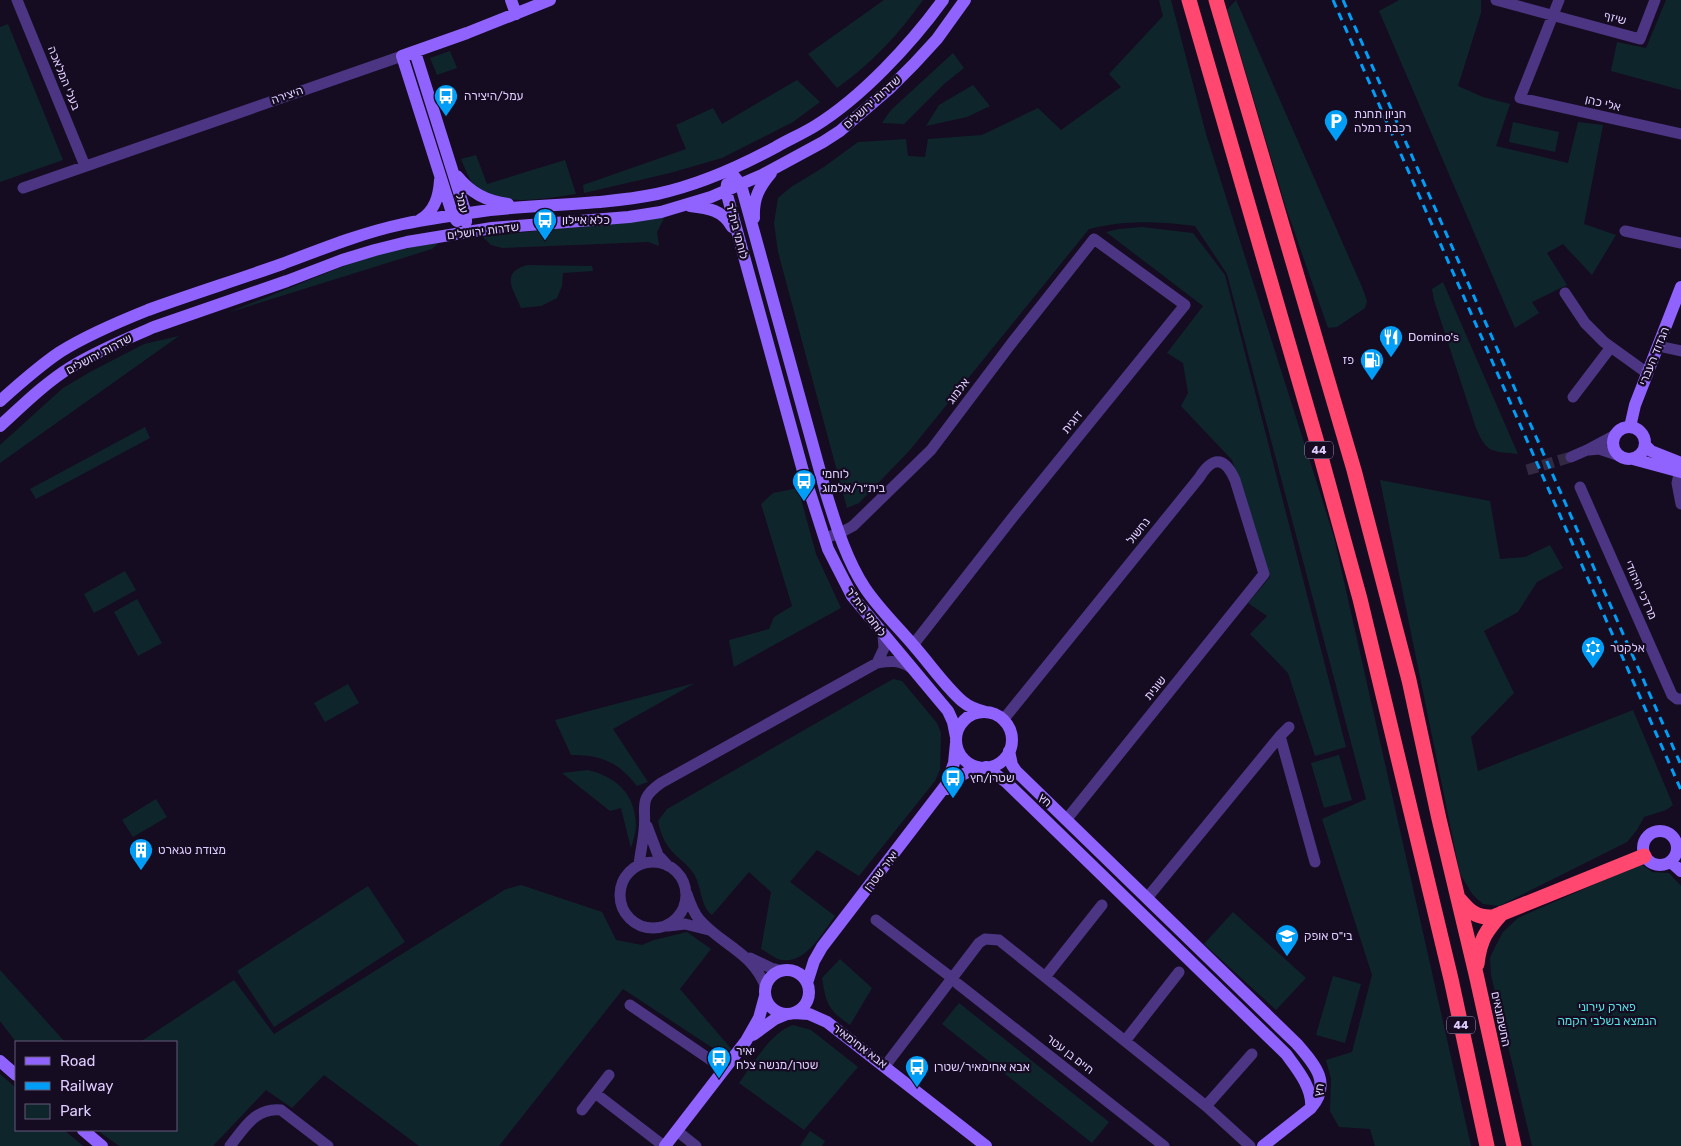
<svg xmlns="http://www.w3.org/2000/svg" width="1681" height="1146" viewBox="0 0 1681 1146" font-family="Rubik,'Noto Sans Hebrew',sans-serif">
<style>
.green{fill:#0f252c}
.lines{fill:none;stroke-linecap:round;stroke-linejoin:round}
.street-tunnel{stroke:#332942;stroke-width:11;stroke-dasharray:11 5.5;stroke-linecap:butt}
.street{stroke:#4c3583;stroke-width:11}
.secondary{stroke:#9063ff;stroke-width:12}
.highway{stroke:#ff476f;stroke-width:15}
.rail{stroke:#009ef7;stroke-width:3;stroke-dasharray:8 6;stroke-linecap:butt}
.labels{text-anchor:middle;stroke-width:4.5;stroke-linejoin:round;paint-order:stroke}
.shield{fill:#150c21;stroke:#a292bc;stroke-width:1}
.shield-label{font-size:11px;font-weight:bold;fill:#dfccff}
.street-label{font-size:12px;fill:#dfccff;stroke:#150c21}
.poi-label{font-size:12px;fill:#dfccff;stroke:#150c21;text-anchor:start}
.park-label{font-size:12px;fill:#53e2e4;stroke:#150c21}
</style>
<rect width="100%" height="100%" fill="#150c21"/>
<path class="green" d="M884,0H923C899,34 871,64 837,88L808,54Z
M1159,0H1171L1206,134L1334,537L1471,1146H1375L1370,1129L1339,1127L1330,1111L1331,1079L1326,1060L1352,1052L1372,975L1322,819L1366,799L1227,274L1195,226C1158,221 1125,220 1089,229L910,450L859,503L847,508L778,252L774,223L778,198L791,187L824,167L858,142L906,139L908,156L925,157L928,139L982,135L1038,108L1061,130L1121,87L1109,74L1163,16Z
M1236,0L1362,287L1367,301L1365,308L1337,327L1328,328L1286,208L1227,10Z
M1399,0H1481V13L1458,86L1483,97L1510,104L1496,146L1568,163L1578,122L1603,125L1584,224L1616,235L1592,275L1563,244L1547,253L1567,285L1532,302L1539,313L1515,328L1379,11Z
M1666,0H1681V90L1611,71L1617,42L1646,48Z
M8,24L63,160L0,182V27Z
M450,51L457,68L437,75L430,58Z
M953,53L964,68L944,84L904,124L882,123L891,110Z
M797,80L820,102L793,122L722,158L670,173L584,193L583,185L686,149L676,125L713,108L722,124Z
M973,85L990,106L967,117L926,126L939,105Z
M1513,122L1559,132L1555,152L1509,142Z
M476,155L487,184L565,160L576,194C548,198 490,210 471,181C467,174 464,166 461,159Z
M665,216L657,232L659,246L648,242L502,248L491,245L483,237Z
M1142,227L1193,233L1225,275L1346,747L1315,756L1288,673L1250,634L1267,616L1248,603L1270,577L1232,460L1181,406L1188,393L1183,363L1167,353L1203,306L1106,232L1119,229Z
M440,242L432,249L227,313L349,264L387,252Z
M527,265L592,266L593,271L563,273L562,286L557,298L541,306L521,308C513,289 500,273 527,265Z
M1443,282L1518,454C1492,451 1487,454 1476,428L1434,300L1432,289Z
M179,336L0,463V445L63,388L90,372L144,344Z
M145,427L150,438L36,499L30,489Z
M1380,480L1490,501L1500,559L1525,557L1550,545L1563,568L1537,582L1518,612L1484,631L1514,693L1471,737L1478,771L1633,710L1673,805L1666,810L1644,817L1637,830L1627,842L1499,906L1483,904L1473,895L1460,874Z
M798,488L816,554L841,608L734,667L729,640L769,629L774,617L792,606L761,504L773,493Z
M125,571L136,590L94,613L84,594Z
M137,599L162,643L138,656L114,612Z
M893,679L902,681L937,723L941,733L940,770L935,781L859,876L817,850L790,882L835,916C823,932 806,964 782,960C775,959 767,952 761,949L771,892L749,872L712,915C700,906 702,887 694,874C688,864 677,858 670,849C663,840 660,831 658,821L667,809Z
M695,683L613,729L648,782L637,786C619,763 601,754 571,755L555,720Z
M348,684L359,703L325,722L314,703Z
M1339,755L1352,800L1324,808L1311,763Z
M588,770C616,777 635,793 636,825C636,832 633,841 631,848L621,808L610,811L562,773Z
M156,799L167,817L133,837L122,820Z
M1641,864L1652,872L1669,873L1681,886V1146H1532L1491,975L1490,958L1495,947L1503,932L1518,918Z
M521,885L602,912L616,940L642,945L654,940L687,932L711,949L680,989L733,1051L728,1058L623,989L499,1146H419L324,1075L292,1108L266,1090L213,1146H119L97,1130H176V1042H140L234,980L274,1034L506,889Z
M368,886L405,942L274,1027L237,971Z
M1233,912L1306,978L1276,1010L1204,944Z
M840,959L872,988L850,1025C828,1010 826,1003 822,978Z
M0,970L65,1042H16L0,1021Z
M1333,976L1361,984L1345,1043L1316,1035Z
M959,1003L1109,1122L1092,1143L942,1024Z
M793,1025L811,1030L858,1067L804,1130L739,1083C753,1064 771,1032 793,1025Z
M0,1074L16,1088V1130H64L83,1146H0Z
M810,1131L825,1141L822,1146H800Z"/>
<g class="lines">
<path class="street-tunnel" d="M1527,470L1571,457"/>
<path class="street" d="M17,0L85,166
M1496,0L1640,39L1655,0
M1559,0L1520,98L1681,134
M23,188L402,56
M1625,231L1681,243
M1565,293L1585,323L1604,342L1647,373
M1658,346L1681,351
M1573,397L1611,347
M1589,450L1599,449L1620,456
M1571,457L1587,450L1615,435
M1681,466L1677,483L1681,504
M1580,487L1672,695L1677,699H1681
M825,538L840,533L853,526L931,450L1011,344L1094,239L1185,305L1013,517L913,645
M877,663L884,648L883,635
M1003,720L1199,478C1212,457 1224,455 1235,480L1264,574L1066,820
M1280,736L1315,862
M647,826L658,855L668,866
M620 895a33 33 0 1 1 66 0a33 33 0 1 1-66 0Z
M639,865C640,854 643,842 644,831C647,806 637,800 661,783L877,663C890,661 899,660 910,667
M687,894C690,903 693,912 699,919C721,945 753,952 766,988
M1147,898L1280,736L1289,727
M876,920L952,978
M668,926L685,924L709,930
M750,958L771,968L783,971
M1045,977L1102,905
M958,984L1164,1146
M630,1005L724,1069
M1125,1041L1179,972
M885,1066L979,943L985,939L999,940L1206,1106L1250,1146
M595,1093L664,1146
M1206,1106L1252,1054
M582,1110L609,1075
M677,1131L696,1146
M230,1146C244,1128 256,1107 281,1110L328,1146"/>
<path class="secondary" d="M511,0L516,14
M415,52L466,214V222
M729,170L741,185L826,493C836,525 846,559 865,588C879,609 898,627 914,646C930,664 944,685 962,701C969,707 977,710 986,712
M457,176C471,193 486,201 508,204
M727,184L726,191L803,471L828,549L852,596L948,711L953,722L956,737
M690,206C708,208 723,210 732,227
M754,218C753,199 759,187 771,173
M420,220C435,211 439,196 440,180
M457,221L453,216L402,56L467,33L550,0
M0,401C19,384 39,366 60,352C87,335 118,322 148,310C192,294 237,280 282,264C322,249 361,233 403,224C432,218 461,214 490,210C546,204 602,205 657,194C699,185 739,167 776,147C788,140 802,134 815,126C862,97 911,44 943,0
M0,426C23,405 45,383 71,367C97,351 126,339 154,327L287,281L342,260L375,250L407,242L492,228L629,217L661,212L711,197L762,175L823,142L840,131L889,89L914,64L937,39L965,0
M1613 443a16 16 0 1 1 32 0a16 16 0 1 1-32 0Z
M1630,427L1635,405L1681,287
M1645,445L1651,451L1681,463
M1633,459L1681,472
M956 740a28 28 0 1 1 56 0a28 28 0 1 1-56 0Z
M1009,751L1012,765L1016,771L1297,1044C1315,1065 1332,1083 1311,1108L1263,1146
M986,767L1006,782L1286,1054C1297,1069 1313,1088 1311,1108
M947,789L962,775L978,767
M1643 848a17 17 0 1 1 34 0a17 17 0 1 1-34 0Z
M1671,862L1681,871
M765 992a22 22 0 1 1 44 0a22 22 0 1 1-44 0Z
M807,983L814,961L822,947L946,785L954,763L956,743
M794,1013L809,1014L827,1022L986,1146
M753,1035L775,1019L787,1014
M0,1061L16,1075
M83,1130L102,1146
M665,1146L746,1041L759,1018L765,996"/>
<path class="highway" d="M1189,0L1318,446L1360,599L1451,979L1487,1146
M1216,0L1354,470L1409,680L1439,819L1476,974L1514,1146
M1460,900C1470,912 1477,918 1493,917L1644,856
M1477,964C1480,939 1486,931 1502,913"/>
<path class="rail" d="M1333,0L1681,790
M1343,0L1681,765"/>
</g>
<defs>
<g id="bus-pin" transform="scale(1.25)"><path d="M0 17L-7.5 6A9.5 9.5 0 1 1 7.5 6Z" fill="#009ef7" stroke="#150c21"/><path d="M-5-6H5V4H4V6H2V4H-2V6H-4V4H-5ZM-3.5-4V0h7V-4ZM-3.5 1.2v1.5H-2V1.2ZM2 1.2v1.5H3.5V1.2Z" fill="#fff"/></g>
<g id="parking-pin" transform="scale(1.25)"><path d="M0 17L-7.5 6A9.5 9.5 0 1 1 7.5 6Z" fill="#009ef7" stroke="#150c21"/><path d="M-3.5-5.5H1a3.5 3.5 0 0 1 0 7H-1V5.5H-3.5ZM-1-3.4V-.6H.8a1.4 1.4 0 0 0 0-2.8Z" fill="#fff"/></g>
<g id="restaurant-pin" transform="scale(1.25)"><path d="M0 17L-7.5 6A9.5 9.5 0 1 1 7.5 6Z" fill="#009ef7" stroke="#150c21"/><path d="M-5-6h1v4h1v-4h1v4h1v-4h1v5L-1.5 .5V6h-2V.5L-5-1ZM5-6V6H3V1.5H1.5Q1.5-4 5-6Z" fill="#fff"/></g>
<g id="fuel-pin" transform="scale(1.25)"><path d="M0 17L-7.5 6A9.5 9.5 0 1 1 7.5 6Z" fill="#009ef7" stroke="#150c21"/><path d="M-5.5-6h7V0h2V4h1.3V-2.5L3-4.5l.8-.8L6-3V5H2.5V1h-1V6h-7ZM-4.2-4.7v3.2H.2V-4.7Z" fill="#fff"/></g>
<g id="synagogue-pin" transform="scale(1.25)"><path d="M0 17L-7.5 6A9.5 9.5 0 1 1 7.5 6Z" fill="#009ef7" stroke="#150c21"/><path d="M0-6.5L5.6 3.2H-5.6ZM0 6.5L5.6-3.2H-5.6Z" fill="#fff"/></g>
<g id="building-pin" transform="scale(1.25)"><path d="M0 17L-7.5 6A9.5 9.5 0 1 1 7.5 6Z" fill="#009ef7" stroke="#150c21"/><path d="M-4-6H4V6H1V3H-1V6H-4ZM-2.5-4.3h1.7v1.8h-1.7ZM.8-4.3h1.7v1.8H.8ZM-2.5-1h1.7V.8h-1.7ZM.8-1h1.7V.8H.8Z" fill="#fff"/></g>
<g id="school-pin" transform="scale(1.25)"><path d="M0 17L-7.5 6A9.5 9.5 0 1 1 7.5 6Z" fill="#009ef7" stroke="#150c21"/><path d="M0-5L7-2L0 1L-7-2ZM-4 1L0 2.5L4 1V4Q0 6-4 4Z" fill="#fff"/></g>
</defs>
<g fill-rule="evenodd">
<use href="#bus-pin" x="446" y="96"/>
<use href="#parking-pin" x="1336" y="121"/>
<use href="#bus-pin" x="545" y="220"/>
<use href="#restaurant-pin" x="1391" y="337"/>
<use href="#fuel-pin" x="1372" y="360"/>
<use href="#bus-pin" x="804" y="481"/>
<use href="#synagogue-pin" x="1593" y="648"/>
<use href="#bus-pin" x="953" y="778"/>
<use href="#building-pin" x="141" y="850"/>
<use href="#school-pin" x="1287" y="936"/>
<use href="#bus-pin" x="719" y="1058"/>
<use href="#bus-pin" x="917" y="1067"/>
</g>
<g class="labels">
<g class="shield">
<rect x="1305" y="441.5" width="28" height="17" rx="4"/>
<rect x="1447" y="1016.5" width="28" height="17" rx="4"/>
</g>
<g class="shield-label">
<text x="1319" y="454">44</text>
<text x="1461" y="1029">44</text>
</g>
<g class="street-label">
<text transform="translate(1615 18) rotate(15)" y="4">שיזף</text>
<text transform="translate(64 78) rotate(68)" y="4">בעלי המלאכה</text>
<text transform="translate(287 95) rotate(-19)" y="4">היצירה</text>
<text transform="translate(872 102) rotate(-42)" y="4">שדרות ירושלים</text>
<text transform="translate(1603 103) rotate(13)" y="4">אלי כהן</text>
<text transform="translate(462 203) rotate(75)" y="4">עמל</text>
<text transform="translate(483 231) rotate(-7)" y="4">שדרות ירושלים</text>
<text transform="translate(737 231) rotate(75)" y="4">לוחמי בית"ר</text>
<text transform="translate(99 354) rotate(-28)" y="4">שדרות ירושלים</text>
<text transform="translate(1654 356) rotate(-68)" y="4">הגדוד העברי</text>
<text transform="translate(958 391) rotate(-53)" y="4">אלמוג</text>
<text transform="translate(1072 422) rotate(-51)" y="4">דוגית</text>
<text transform="translate(1138 531) rotate(-51)" y="4">נחשול</text>
<text transform="translate(1641 590) rotate(66)" y="4">מרדכי היהודי</text>
<text transform="translate(866 612) rotate(53)" y="4">לוחמי בית"ר</text>
<text transform="translate(1155 688) rotate(-51)" y="4">שונית</text>
<text transform="translate(1045 800) rotate(44)" y="4">חץ</text>
<text transform="translate(881 871) rotate(-52)" y="4">יאיר שטרן</text>
<text transform="translate(1501 1019) rotate(78)" y="4">החשמונאים</text>
<text transform="translate(860 1046) rotate(37)" y="4">אבא אחימאיר</text>
<text transform="translate(1070 1054) rotate(38)" y="4">חיים בן עטר</text>
<text transform="translate(1319 1090) rotate(-80)" y="4">חץ</text>
</g>
<g class="poi-label">
<text x="464" y="100">עמל/היצירה</text>
<text x="1354" y="118">חניון תחנת<tspan x="1354" dy="14">רכבת רמלה</tspan></text>
<text x="562" y="224">כלא איילון</text>
<text x="1408" y="341">Domino's</text>
<text x="1354" y="364" text-anchor="end">פז</text>
<text x="822" y="478">לוחמי<tspan x="822" dy="14">בית״ר/אלמוג</tspan></text>
<text x="1610" y="652">אלקטר</text>
<text x="970" y="782">שטרן/חץ</text>
<text x="158" y="854">מצודת טגארט</text>
<text x="1304" y="940">בי"ס אופק</text>
<text x="736" y="1055">יאיר<tspan x="736" dy="14">שטרן/מנשה צלח</tspan></text>
<text x="934" y="1071">אבא אחימאיר/שטרן</text>
</g>
<g class="park-label">
<text x="1607" y="1011">פארק עירוני<tspan x="1607" dy="14">הנמצא בשלבי הקמה</tspan></text>
</g>
</g>
<rect x="15" y="1041" width="162" height="90" fill="#150c21" stroke="#66597a"/>
<rect x="25" y="1057" width="25" height="8" fill="#9063ff" stroke="#66597a"/>
<text x="60" y="1066" font-size="15" fill="#dfccff">Road</text>
<rect x="25" y="1082" width="25" height="8" fill="#009ef7" stroke="#66597a"/>
<text x="60" y="1091" font-size="15" fill="#dfccff">Railway</text>
<rect x="25" y="1104" width="25" height="15" fill="#0f252c" stroke="#66597a"/>
<text x="60" y="1116" font-size="15" fill="#dfccff">Park</text>
</svg>
